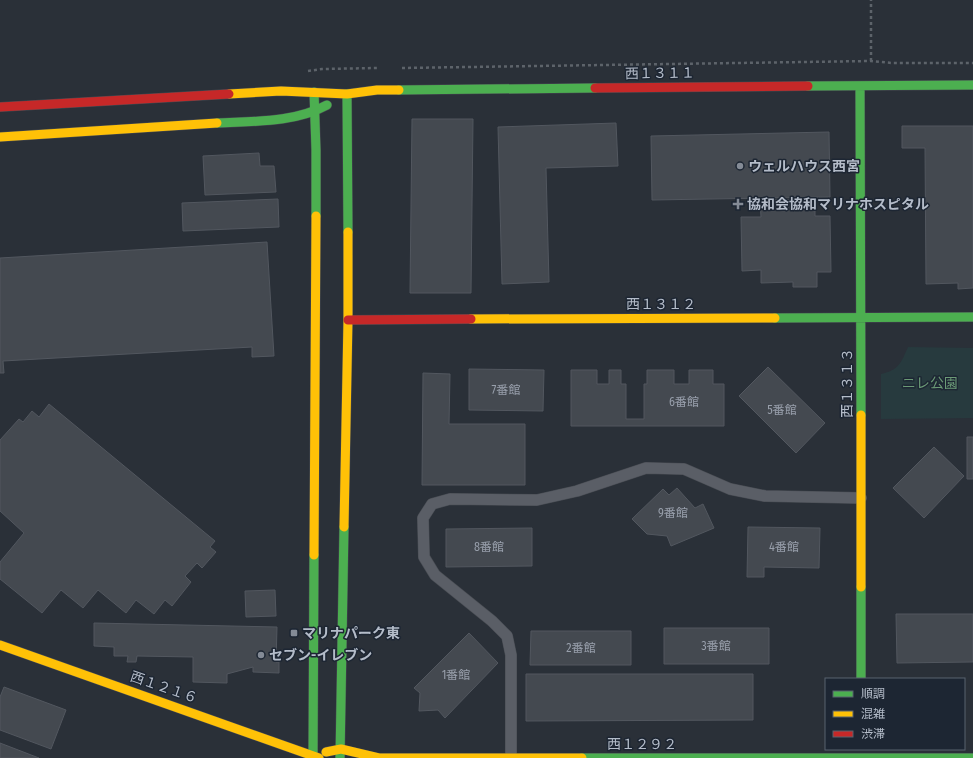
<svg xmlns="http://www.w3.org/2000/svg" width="973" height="758" viewBox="0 0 973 758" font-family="'Fira Sans Condensed','Noto Sans JP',sans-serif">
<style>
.green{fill:#273a3e}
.building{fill:#444950;stroke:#52575f}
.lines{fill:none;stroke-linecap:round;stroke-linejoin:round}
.lane-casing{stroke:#484c53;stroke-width:12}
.fast-casing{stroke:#484c53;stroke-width:10}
.slow-casing{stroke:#484c53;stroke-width:10}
.jam-casing{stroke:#484c53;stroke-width:10}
.path{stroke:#5d636a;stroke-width:2.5;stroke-dasharray:3 3;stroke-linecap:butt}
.lane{stroke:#5a5e66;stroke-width:11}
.fast{stroke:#4caf50;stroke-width:9}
.slow{stroke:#ffc107;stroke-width:9}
.jam{stroke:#c62828;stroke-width:9}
.poi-dot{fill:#848b96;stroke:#1d2633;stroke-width:1.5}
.labels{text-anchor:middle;stroke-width:3;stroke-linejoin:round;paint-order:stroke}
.number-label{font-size:12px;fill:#989fab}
.street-label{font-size:14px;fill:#b4bcc9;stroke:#1d2633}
.poi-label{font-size:14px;font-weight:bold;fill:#b4bcc9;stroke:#1d2633;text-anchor:start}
.park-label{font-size:14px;fill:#6b9a76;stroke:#1d2633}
</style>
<rect width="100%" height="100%" fill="#2a3038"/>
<path class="green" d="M908,347L973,348V418L881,419V374C899,370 901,363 908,347Z"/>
<path class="building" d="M412,119H473L471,293H410Z
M616,123L618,166L546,168L549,282L502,284L498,127Z
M902,126H973V288L958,289V283L926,284L925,148H902Z
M829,132L830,197L652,200L651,136Z
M259,153L260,166H274L276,192L205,195L203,156Z
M278,199L279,227L183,231L182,203Z
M815,199V216H830L831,272H817V287H793V282L761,283V270L742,271L741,217H761L760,200Z
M267,242L274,356L252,357V347L3,361L4,373H0V258Z
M768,367L825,423L796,453L739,396Z
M469,369L544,370L543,411L469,410Z
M571,370H597V384H609V370H621V384H626V419H644V384H647V370H674V384H689V370H713V384H724V426H571Z
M423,373L450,374L449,424H525V485H422Z
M49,404L215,541L210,547L216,552L202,568L197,563L185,576L191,582L172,606L165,600L154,614L136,600L126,613L98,590L83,608L61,590L42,613L0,579V562L24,533L0,511V440L19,419L23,422L32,411L39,417Z
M967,437H973V479H967Z
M934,447L964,476L924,518L893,488Z
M677,488L695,508L703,504L714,528L671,546L667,536L647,534L632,519L663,489L669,495Z
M748,527L820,528L819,568L764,567V577H747Z
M532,528V566L446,567V529Z
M275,590L276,616L246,617L245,591Z
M896,614H973V662L897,663Z
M94,623L277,627L276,662H279V673L253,672V667L227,674V683L193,682V657L137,656L136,662H127L128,656H114V647L94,646Z
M664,628H769V664H664Z
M531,631H631V665H530Z
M469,633L498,663L445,718L438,710L419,711L420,693L414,688Z
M526,674H753V720L526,721Z
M4,687L66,710L51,749L0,730V697Z
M0,743L39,758H0Z"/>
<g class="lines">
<g class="lane-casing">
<path id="lane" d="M511,758V655L507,636L492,621L435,575L424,557L423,518L432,504L450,499L537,500L577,491L646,468L684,469L730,489L765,496L861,498"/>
</g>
<g class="fast-casing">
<path id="fast" d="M808,86L973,85
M860,86L861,415
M399,90L595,88
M314,92L316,150V216
M347,94L348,232
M217,123C253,121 294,123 327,105
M775,318L973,317
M861,587V679
M313,758L314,555
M340,758L344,527
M582,758H973"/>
</g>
<g class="slow-casing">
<path id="slow" d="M229,94L281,91L347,94L377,90H399
M0,137L217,123
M471,319L775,318
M861,415V587
M344,527L348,320V232
M314,555L316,216
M0,645L319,758
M326,752L341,749L379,758H582"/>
</g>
<g class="jam-casing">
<path id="jam" d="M595,88L808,86
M0,107L229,94
M348,320L471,319"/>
</g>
<path class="path" d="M871,61V0
M402,68L871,61L892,63H973
M308,71L322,69L377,68"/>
<use href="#lane" class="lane"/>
<use href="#fast" class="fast"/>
<use href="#slow" class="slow"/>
<use href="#jam" class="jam"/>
</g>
<g class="poi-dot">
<circle cx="740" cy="166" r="4"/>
<path d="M736 198h4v4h4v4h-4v4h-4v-4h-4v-4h4z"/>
<rect x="290" y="629" width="8" height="8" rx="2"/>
<circle cx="261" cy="655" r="4"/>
</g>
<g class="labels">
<g class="number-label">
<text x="506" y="394">7番館</text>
<text x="684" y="406">6番館</text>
<text x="782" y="414">5番館</text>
<text x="673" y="517">9番館</text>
<text x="489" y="551">8番館</text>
<text x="784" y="551">4番館</text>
<text x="716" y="650">3番館</text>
<text x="581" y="652">2番館</text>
<text x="456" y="679">1番館</text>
</g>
<g class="street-label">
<text transform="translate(660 73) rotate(-1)" y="5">西１３１１</text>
<text x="661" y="309">西１３１２</text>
<text transform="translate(847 383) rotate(-90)" y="5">西１３１３</text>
<text transform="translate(164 687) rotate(19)" y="5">西１２１６</text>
<text x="642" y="749">西１２９２</text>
</g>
<g class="poi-label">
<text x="748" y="171">ウェルハウス西宮</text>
<text x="747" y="209">協和会協和マリナホスピタル</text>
<text x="302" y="638">マリナパーク東</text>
<text x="269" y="660">セブン-イレブン</text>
</g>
<g class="park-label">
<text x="930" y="388">ニレ公園</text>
</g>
</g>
<rect x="825" y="678" width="140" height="72" fill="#1d2633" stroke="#59626f"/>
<rect x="833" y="691" width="20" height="6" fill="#4caf50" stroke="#59626f"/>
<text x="861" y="698" font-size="12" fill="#b4bcc9">順調</text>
<rect x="833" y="711" width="20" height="6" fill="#ffc107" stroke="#59626f"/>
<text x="861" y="718" font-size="12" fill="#b4bcc9">混雑</text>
<rect x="833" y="731" width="20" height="6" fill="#c62828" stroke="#59626f"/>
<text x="861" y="738" font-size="12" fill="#b4bcc9">渋滞</text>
</svg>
